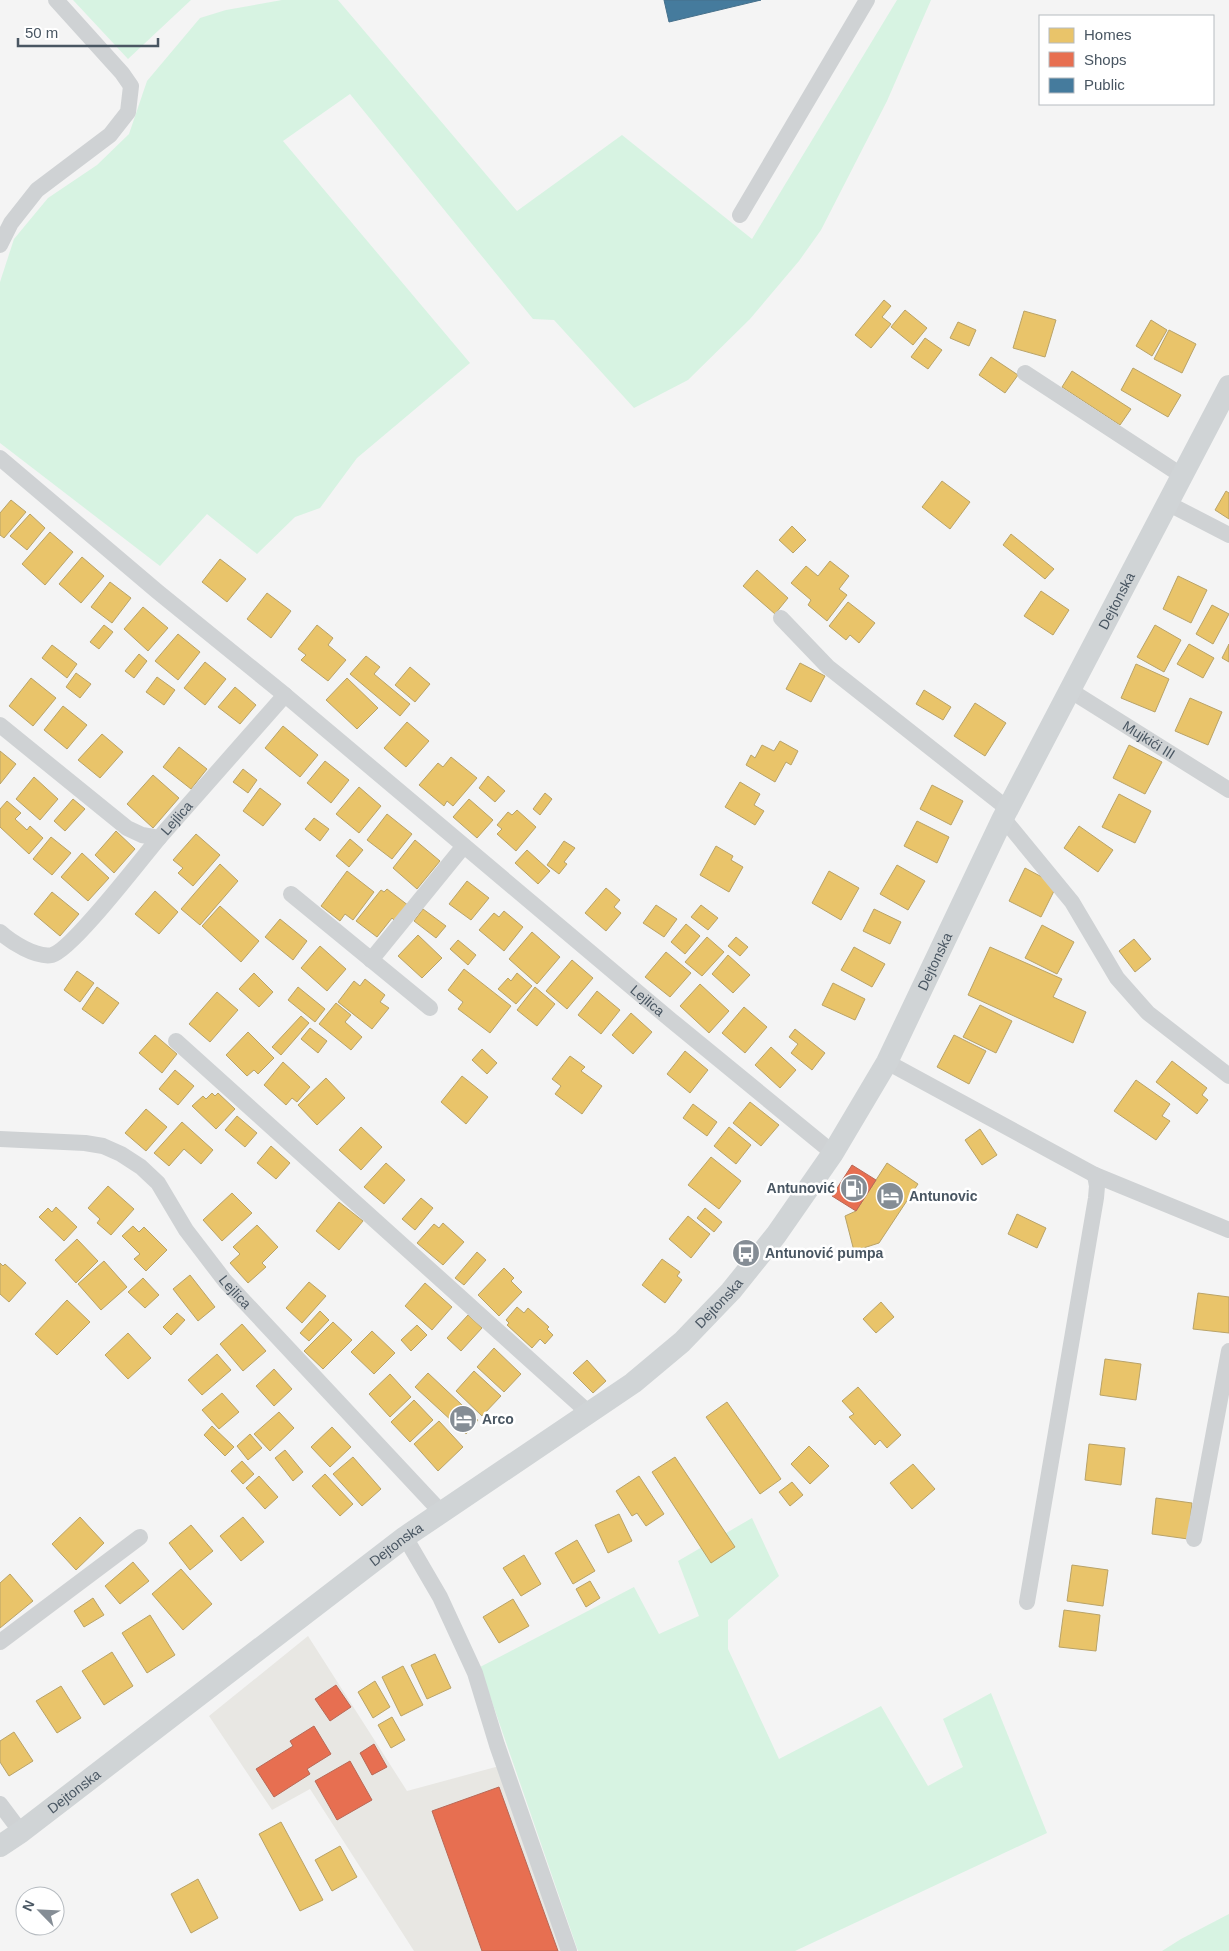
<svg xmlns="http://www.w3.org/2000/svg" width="1229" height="1951" viewBox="0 0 1229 1951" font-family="Helvetica,sans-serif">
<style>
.commercial{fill:#e8e7e3}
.green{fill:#d7f3e2}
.homes{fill:#e9c46a;stroke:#b9a368}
.shops{fill:#e76f51;stroke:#b86856}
.public{fill:#457b9d;stroke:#46708b}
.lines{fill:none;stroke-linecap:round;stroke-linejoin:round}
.street{stroke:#cfd2d4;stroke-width:16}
.secondary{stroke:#d0d4d6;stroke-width:22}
.labels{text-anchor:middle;stroke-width:5;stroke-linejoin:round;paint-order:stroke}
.street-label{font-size:14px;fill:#495662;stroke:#fff}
.poi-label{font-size:14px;font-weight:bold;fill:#495662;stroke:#fff;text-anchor:start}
</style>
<rect width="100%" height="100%" fill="#f4f4f4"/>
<path class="commercial" d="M308,1636L407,1791L503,1765L564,1951H414L310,1789L272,1810L209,1716Z"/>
<path class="green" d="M73,0H191L128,59Z
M282,0H338L517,211L622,135L752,239L897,0H931L887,101L821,230L799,261L750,319L688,380L634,408L554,320L533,319L350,94L283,141L470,363L357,458L320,508L295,517L257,554L207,514L160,566L0,443V282L14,239L48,198L97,165L129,134L147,81L200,18L226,10Z
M752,1518L779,1576L728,1620V1649L779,1759L881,1706L928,1786L963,1767L943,1719L991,1693L1047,1833L795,1951H578L480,1667L634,1587L659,1634L699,1616L678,1561Z
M1229,1914V1951H1162L1181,1939Z"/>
<path class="homes" d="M884,300L891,306L882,317L891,324L871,348L855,335Z
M905,310L927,328L913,345L891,327Z
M1024,311L1056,320L1045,357L1013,348Z
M1151,320L1167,330L1152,356L1136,346Z
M958,322L976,330L969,346L950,338Z
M1169,330L1196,344L1182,373L1154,359Z
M925,338L942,350L928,369L911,357Z
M991,357L1018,375L1005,393L979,375Z
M1133,368L1181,395L1168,417L1121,390Z
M1072,371L1131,409L1120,425L1062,387Z
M942,481L970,502L950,529L922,507Z
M1226,491L1229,493V519L1215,510Z
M11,500L26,512L4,538L0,535V513Z
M30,514L45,528L27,550L10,536Z
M792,526L806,540L793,553L779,540Z
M50,532L73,552L45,585L22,564Z
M1011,534L1054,569L1045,579L1003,545Z
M82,557L104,576L81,603L59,584Z
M220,559L246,579L227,602L202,582Z
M830,561L849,576L839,589L847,595L827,621L808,605L811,600L791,583L806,566L818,576Z
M757,570L788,598L775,614L743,586Z
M1178,576L1207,590L1191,623L1163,609Z
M110,582L131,598L112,623L91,607Z
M1041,591L1069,610L1053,635L1024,616Z
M267,593L291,611L271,638L247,619Z
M848,602L875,623L859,643L850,635L846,640L829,626Z
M1212,605L1229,614L1213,644L1196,634Z
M143,607L168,628L148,651L124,629Z
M104,625L113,632L99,649L90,642Z
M317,625L333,638L328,645L346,660L328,681L301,660L306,655L298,649Z
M1155,625L1181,640L1164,672L1137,657Z
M178,634L200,652L178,680L155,661Z
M1189,644L1214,658L1203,678L1177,664Z
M1229,644V662L1222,658Z
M52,645L77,664L67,678L42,658Z
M139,654L147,661L134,678L125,671Z
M366,656L380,667L374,674L410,704L400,716L350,674Z
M205,662L226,679L205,705L184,688Z
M800,663L825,676L811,702L786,689Z
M1136,664L1169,679L1155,712L1121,698Z
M410,667L430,684L415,702L395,685Z
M76,673L91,684L80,698L66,687Z
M157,677L175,690L164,705L146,692Z
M31,678L56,698L33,726L9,706Z
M347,678L378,708L357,729L326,700Z
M235,687L256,705L240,724L218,707Z
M924,690L951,707L943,720L916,704Z
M1190,698L1222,712L1208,745L1175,731Z
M975,703L1006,723L985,756L954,736Z
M63,706L87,725L67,749L44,730Z
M407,722L429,741L406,767L384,748Z
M283,726L318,755L300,777L265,748Z
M102,734L123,752L100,778L78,760Z
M780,741L798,751L791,765L786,762L775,782L746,765L751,755L755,758L762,745L774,751Z
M1129,745L1162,762L1145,794L1113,778Z
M179,747L207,769L191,789L163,767Z
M0,751L16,764L0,784Z
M451,757L477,778L453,806L447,801L444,806L419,785L438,763L443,767Z
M325,761L349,780L331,803L307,783Z
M243,769L257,780L248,793L233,782Z
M153,775L179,798L153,828L127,804Z
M488,776L505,791L495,802L479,788Z
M34,777L58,799L40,820L16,799Z
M740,782L760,794L754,805L764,811L755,825L725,807Z
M932,785L963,801L951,825L920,809Z
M359,787L381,806L359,833L336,814Z
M260,788L281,804L263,826L243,811Z
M545,793L552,799L540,815L533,809Z
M1119,794L1151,811L1135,843L1102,827Z
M73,799L85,809L65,831L54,821Z
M469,799L493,820L477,838L453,817Z
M7,801L21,813L15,819L27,830L30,826L43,838L29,854L0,827V809Z
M517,810L536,827L516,851L497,834L502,829L497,825L508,812L512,815Z
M387,814L412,834L392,859L367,840Z
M314,818L329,829L320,841L305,829Z
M917,821L949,837L937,863L904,846Z
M1079,826L1113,850L1098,872L1064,848Z
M116,831L135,849L114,873L95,855Z
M196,834L220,855L193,886L178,873L183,868L173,860Z
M51,837L71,853L52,875L33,859Z
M350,839L363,850L349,867L336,856Z
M415,840L440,861L417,889L393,868Z
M564,841L575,848L564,862L567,864L559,874L547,865Z
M716,846L733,856L731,860L743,867L729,892L700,875Z
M527,850L550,871L538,884L515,863Z
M82,853L109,878L88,901L61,877Z
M220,864L238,881L200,925L181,909Z
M897,865L925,881L908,910L880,894Z
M1025,868L1057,885L1041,917L1009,901Z
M347,871L374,892L353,920L345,914L340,921L321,906Z
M829,871L859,888L841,920L812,903Z
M467,881L489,898L471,920L449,904Z
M606,888L620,900L614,907L621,913L606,931L585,913Z
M387,889L409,906L396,922L392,918L377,937L356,921L381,890L384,892Z
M155,891L178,912L159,934L135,914Z
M52,892L79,914L60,936L34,914Z
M656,905L677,919L664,937L643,923Z
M701,905L718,918L708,930L691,917Z
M220,906L259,941L241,962L202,926Z
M423,909L446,926L436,938L414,921Z
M874,909L901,922L890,944L863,931Z
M504,911L523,927L504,951L479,930L494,913L499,917Z
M280,919L307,941L293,960L265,937Z
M686,924L700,936L685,954L671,942Z
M1042,925L1074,942L1057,974L1025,958Z
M532,932L560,957L537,984L509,959Z
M418,935L442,958L422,978L398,956Z
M707,937L724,952L702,976L685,962Z
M736,937L748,947L740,956L728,946Z
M1134,939L1151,959L1135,972L1119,951Z
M458,940L476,955L468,965L450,949Z
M320,946L346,969L327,991L301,968Z
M854,947L885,964L872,987L841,970Z
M990,947L1062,979L1053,997L1086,1012L1073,1043L968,995Z
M666,952L691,973L670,997L645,977Z
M728,955L750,975L733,993L712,974Z
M572,960L593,978L567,1009L546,991Z
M464,969L511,1006L490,1033L458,1009L463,1002L448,990Z
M77,971L94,983L80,1002L64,990Z
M254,973L273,992L259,1007L239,989Z
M517,973L532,986L516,1004L498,989L508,978L511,981Z
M365,979L385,995L380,1002L389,1008L372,1029L338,1002L354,981L360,986Z
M833,983L865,999L855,1020L822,1005Z
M700,984L729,1011L709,1033L680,1006Z
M97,987L119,1003L103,1024L82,1009Z
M298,987L325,1009L315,1022L288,1000Z
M535,987L555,1004L537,1026L517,1010Z
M597,991L620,1010L601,1034L578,1015Z
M217,992L238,1010L210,1042L189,1024Z
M336,1003L351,1015L345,1022L362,1037L351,1050L319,1024Z
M980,1005L1012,1021L996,1053L963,1037Z
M744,1007L767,1027L745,1053L722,1033Z
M631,1013L652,1032L633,1054L612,1035Z
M301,1016L309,1023L281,1055L272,1047Z
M310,1028L327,1041L318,1053L301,1039Z
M795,1029L825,1053L812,1070L791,1053L798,1044L789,1037Z
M248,1032L274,1058L258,1074L254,1070L247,1076L226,1055Z
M155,1035L177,1054L162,1073L139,1053Z
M954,1035L986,1051L969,1084L937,1067Z
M771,1047L796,1070L780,1088L755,1065Z
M482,1049L497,1063L487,1074L472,1060Z
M685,1051L708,1070L690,1093L667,1074Z
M570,1056L585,1067L581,1071L602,1086L582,1114L555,1094L561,1086L552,1079Z
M1172,1061L1207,1088L1202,1095L1208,1100L1197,1114L1156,1082Z
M283,1062L310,1087L297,1102L292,1098L286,1105L264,1085Z
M175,1070L194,1086L178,1105L159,1089Z
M462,1076L488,1097L466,1124L441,1102Z
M326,1078L345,1098L317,1125L298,1105Z
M1136,1080L1170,1104L1162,1116L1170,1121L1156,1140L1114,1111Z
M212,1093L215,1096L218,1093L235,1109L216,1129L192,1106L203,1096L206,1099Z
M750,1102L779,1125L761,1146L733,1123Z
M693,1104L717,1122L707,1136L683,1118Z
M146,1109L167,1127L146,1151L125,1133Z
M237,1116L257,1133L245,1147L225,1130Z
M182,1122L213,1150L201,1164L184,1149L169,1166L154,1153Z
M361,1127L382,1147L361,1170L339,1150Z
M729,1127L751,1145L736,1164L714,1146Z
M980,1129L997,1155L982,1165L965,1140Z
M271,1146L290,1163L276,1179L257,1163Z
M711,1157L741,1181L719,1209L688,1185Z
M386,1163L405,1180L384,1204L364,1187Z
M887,1163L918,1184L879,1243L854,1251L845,1216L856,1211Z
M108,1186L134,1209L111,1235L97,1223L100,1219L88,1208Z
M232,1193L252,1213L222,1241L203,1220Z
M421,1198L433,1208L415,1230L402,1219Z
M339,1202L363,1221L339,1250L316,1231Z
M56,1207L77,1227L64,1241L39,1217L48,1208L52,1212Z
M705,1208L722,1222L714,1232L697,1218Z
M1017,1214L1046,1228L1037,1248L1008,1234Z
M688,1216L710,1234L691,1258L669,1239Z
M443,1223L464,1242L443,1265L417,1243L434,1224L439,1228Z
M257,1225L278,1247L262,1263L266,1267L248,1283L230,1263L240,1254L233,1247Z
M133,1226L139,1232L144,1227L167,1250L146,1271L134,1259L140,1254L122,1236Z
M77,1239L98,1261L76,1283L55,1260Z
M477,1252L486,1260L464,1285L455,1278Z
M662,1259L680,1272L677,1276L682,1280L665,1303L642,1285Z
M104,1261L127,1287L101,1310L78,1284Z
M0,1263L3,1266L5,1264L26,1283L9,1302L0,1294Z
M504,1268L514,1278L511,1281L522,1292L499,1316L478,1295Z
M190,1275L215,1307L198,1321L173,1289Z
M143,1278L159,1295L145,1308L128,1292Z
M309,1282L326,1296L302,1323L286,1308Z
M425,1283L452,1307L432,1330L405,1306Z
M1198,1293L1229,1297V1333L1193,1329Z
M67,1300L90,1322L57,1355L35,1334Z
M881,1302L894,1317L876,1333L863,1319Z
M517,1307L524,1313L528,1308L549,1327L547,1329L553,1335L545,1344L540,1339L532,1348L507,1325L509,1323L506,1320Z
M320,1311L329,1320L309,1341L300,1333Z
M177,1313L185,1320L171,1335L163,1327Z
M468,1315L482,1328L461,1351L447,1338Z
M333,1322L352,1340L323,1369L304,1351Z
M242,1324L266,1351L243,1371L220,1344Z
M417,1325L427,1335L411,1351L401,1340Z
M372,1331L395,1353L374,1374L351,1352Z
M128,1333L151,1358L128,1379L105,1355Z
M494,1348L521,1374L504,1392L477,1367Z
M217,1354L231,1370L202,1395L188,1380Z
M1105,1359L1141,1364L1136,1400L1100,1395Z
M587,1360L606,1381L593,1393L573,1373Z
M274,1369L292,1389L274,1406L256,1386Z
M474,1371L501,1396L482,1416L456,1391Z
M428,1373L478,1420L466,1434L415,1387Z
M390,1374L411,1397L390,1417L369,1394Z
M858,1387L901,1435L887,1448L880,1440L875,1445L849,1417L854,1414L842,1401Z
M222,1393L239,1412L219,1429L202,1410Z
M414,1400L433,1420L410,1442L391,1422Z
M727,1402L781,1479L760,1494L706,1417Z
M279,1412L294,1428L270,1451L254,1434Z
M439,1421L463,1447L438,1471L414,1444Z
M212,1426L234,1447L225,1456L204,1435Z
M332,1427L351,1447L330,1467L311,1447Z
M250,1434L262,1448L248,1460L237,1446Z
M1089,1444L1125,1448L1121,1485L1085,1480Z
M809,1446L829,1466L810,1484L791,1464Z
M285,1450L303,1472L293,1481L275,1458Z
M353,1457L381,1489L362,1506L333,1474Z
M675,1457L735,1547L711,1563L652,1472Z
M242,1461L254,1474L243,1484L231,1471Z
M913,1464L935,1489L912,1509L890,1483Z
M325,1474L353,1504L340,1516L312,1486Z
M259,1476L278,1497L265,1509L246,1488Z
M639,1476L664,1514L646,1526L637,1513L632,1516L616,1491Z
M792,1482L803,1495L790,1506L779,1492Z
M1156,1498L1192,1503L1188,1539L1152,1534Z
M619,1514L632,1541L608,1553L595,1525Z
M80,1517L104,1543L76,1570L52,1544Z
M243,1517L264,1542L241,1561L220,1536Z
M191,1525L213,1551L190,1570L169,1543Z
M577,1540L595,1571L573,1584L555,1553Z
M524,1555L541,1584L521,1596L503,1568Z
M133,1562L149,1581L120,1604L105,1586Z
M1072,1565L1108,1570L1103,1606L1067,1601Z
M181,1569L212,1604L183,1630L152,1594Z
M10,1574L33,1601L0,1628V1583Z
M590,1581L600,1598L586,1607L576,1589Z
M93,1598L104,1615L84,1627L74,1611Z
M513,1599L529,1626L499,1643L483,1617Z
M1064,1610L1100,1615L1096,1651L1059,1647Z
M150,1615L175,1655L147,1673L122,1633Z
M112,1652L133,1686L104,1705L82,1671Z
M435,1654L451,1688L427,1699L411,1665Z
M403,1666L423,1705L401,1716L382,1677Z
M375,1681L390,1707L373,1718L358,1692Z
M61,1686L81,1718L57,1733L36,1701Z
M392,1717L405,1740L391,1748L378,1725Z
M14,1732L33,1761L9,1776L0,1762V1741Z
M281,1822L323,1900L300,1911L259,1834Z
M340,1846L357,1877L332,1891L315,1860Z
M198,1879L218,1918L191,1933L171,1894Z"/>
<path class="shops" d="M852,1165L876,1180L856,1211L832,1196Z
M336,1685L351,1707L330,1721L315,1699Z
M314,1726L331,1754L307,1769L310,1774L274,1797L256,1769L293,1746L290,1741Z
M374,1744L387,1767L372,1775L360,1753Z
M350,1761L372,1800L337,1820L315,1781Z
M499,1787L558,1951H482L432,1811Z"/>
<path class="public" d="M664,0H761L669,22Z"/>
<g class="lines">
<g class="street">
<path d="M740,215L867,0"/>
<path d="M0,245L11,223L37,190L110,135L128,112L131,86L122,73L56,0"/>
<path d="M1025,373L1181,475"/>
<path d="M0,458L158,592L285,695"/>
<path d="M1167,503L1229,535"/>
<path d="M781,618L828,667L1008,809"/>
<path id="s1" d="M1071,691L1229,790"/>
<path id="s2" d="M0,725L127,828L142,835L159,838L285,695L672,1021L833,1153"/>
<path d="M1003,818L1072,902L1117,978L1148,1013L1229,1076"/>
<path d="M291,894L430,1008"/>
<path d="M0,932C11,942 36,958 52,955C72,950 142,858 159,838"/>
<path d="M371,960L463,847"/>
<path d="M176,1041L590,1414"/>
<path d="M887,1062L1095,1175L1229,1230"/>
<path id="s3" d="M0,1139L85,1143L103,1146L121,1154L141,1167L158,1183L186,1230L225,1281L442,1513"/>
<path d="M405,1537L440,1597L475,1673L497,1745L569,1951"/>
<path d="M1194,1539L1229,1351"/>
<path d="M1027,1602L1096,1198L1097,1186L1095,1175"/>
<path d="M0,1642L140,1537"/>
<path d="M0,1804L21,1832"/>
</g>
<path class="secondary" id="s4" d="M0,1846L21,1832L405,1537L633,1383L682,1342L731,1291L776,1235L833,1153L887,1062L1003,818L1229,386"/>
</g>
<defs>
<g id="fuel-disc" transform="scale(1.4375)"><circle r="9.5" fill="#858d95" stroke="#fff"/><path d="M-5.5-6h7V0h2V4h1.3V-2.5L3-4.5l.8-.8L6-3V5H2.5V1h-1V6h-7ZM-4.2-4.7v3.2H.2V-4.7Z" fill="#fff"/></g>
<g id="hotel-disc" transform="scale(1.4375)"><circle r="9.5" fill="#858d95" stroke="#fff"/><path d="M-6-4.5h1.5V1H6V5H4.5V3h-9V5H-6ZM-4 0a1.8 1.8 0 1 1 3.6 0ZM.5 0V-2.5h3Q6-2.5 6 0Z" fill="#fff"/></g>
<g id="bus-disc" transform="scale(1.4375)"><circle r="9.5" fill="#858d95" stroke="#fff"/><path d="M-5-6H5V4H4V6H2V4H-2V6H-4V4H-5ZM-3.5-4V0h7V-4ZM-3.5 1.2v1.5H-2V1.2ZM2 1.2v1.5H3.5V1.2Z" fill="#fff"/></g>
</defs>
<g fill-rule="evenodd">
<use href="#fuel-disc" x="854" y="1188"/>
<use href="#hotel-disc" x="890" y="1196"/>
<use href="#bus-disc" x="746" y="1253"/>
<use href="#hotel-disc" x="463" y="1419"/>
</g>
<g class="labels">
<g class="street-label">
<text dy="5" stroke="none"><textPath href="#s4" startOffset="1712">Dejtonska</textPath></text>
<text dy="5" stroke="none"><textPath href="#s1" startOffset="92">Mujkići III</textPath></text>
<text dy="5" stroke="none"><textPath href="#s2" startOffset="224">Lejlica</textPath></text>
<text dy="5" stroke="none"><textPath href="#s4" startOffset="1308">Dejtonska</textPath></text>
<text dy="5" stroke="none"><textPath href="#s2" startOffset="862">Lejlica</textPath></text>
<text dy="5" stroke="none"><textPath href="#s3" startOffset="304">Lejlica</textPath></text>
<text dy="5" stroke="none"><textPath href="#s4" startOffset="902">Dejtonska</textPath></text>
<text dy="5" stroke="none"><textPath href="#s4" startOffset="498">Dejtonska</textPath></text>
<text dy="5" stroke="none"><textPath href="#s4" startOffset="92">Dejtonska</textPath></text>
</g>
<g class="poi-label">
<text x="835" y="1193" text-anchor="end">Antunović</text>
<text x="909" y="1201">Antunovic</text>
<text x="765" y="1258">Antunović pumpa</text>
<text x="482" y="1424">Arco</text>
</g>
</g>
<rect x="1039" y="15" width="175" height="90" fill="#ffffff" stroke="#b6bbc0"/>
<rect x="1049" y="28" width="25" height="15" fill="#e9c46a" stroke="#b6bbc0"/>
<text x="1084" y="40" font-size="15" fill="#495662">Homes</text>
<rect x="1049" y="52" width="25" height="15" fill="#e76f51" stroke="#b6bbc0"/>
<text x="1084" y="65" font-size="15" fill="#495662">Shops</text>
<rect x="1049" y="78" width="25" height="15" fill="#457b9d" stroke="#b6bbc0"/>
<text x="1084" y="90" font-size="15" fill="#495662">Public</text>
<g transform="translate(40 1911) rotate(294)"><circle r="24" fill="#ffffff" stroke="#b6bbc0"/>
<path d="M0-4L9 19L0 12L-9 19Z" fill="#858d95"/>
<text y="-8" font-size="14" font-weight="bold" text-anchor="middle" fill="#495662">N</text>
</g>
<path d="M18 38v8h140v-8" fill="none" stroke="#495662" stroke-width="2.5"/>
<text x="25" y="38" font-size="15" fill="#495662" stroke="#ffffff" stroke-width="4" paint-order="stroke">50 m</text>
</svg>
